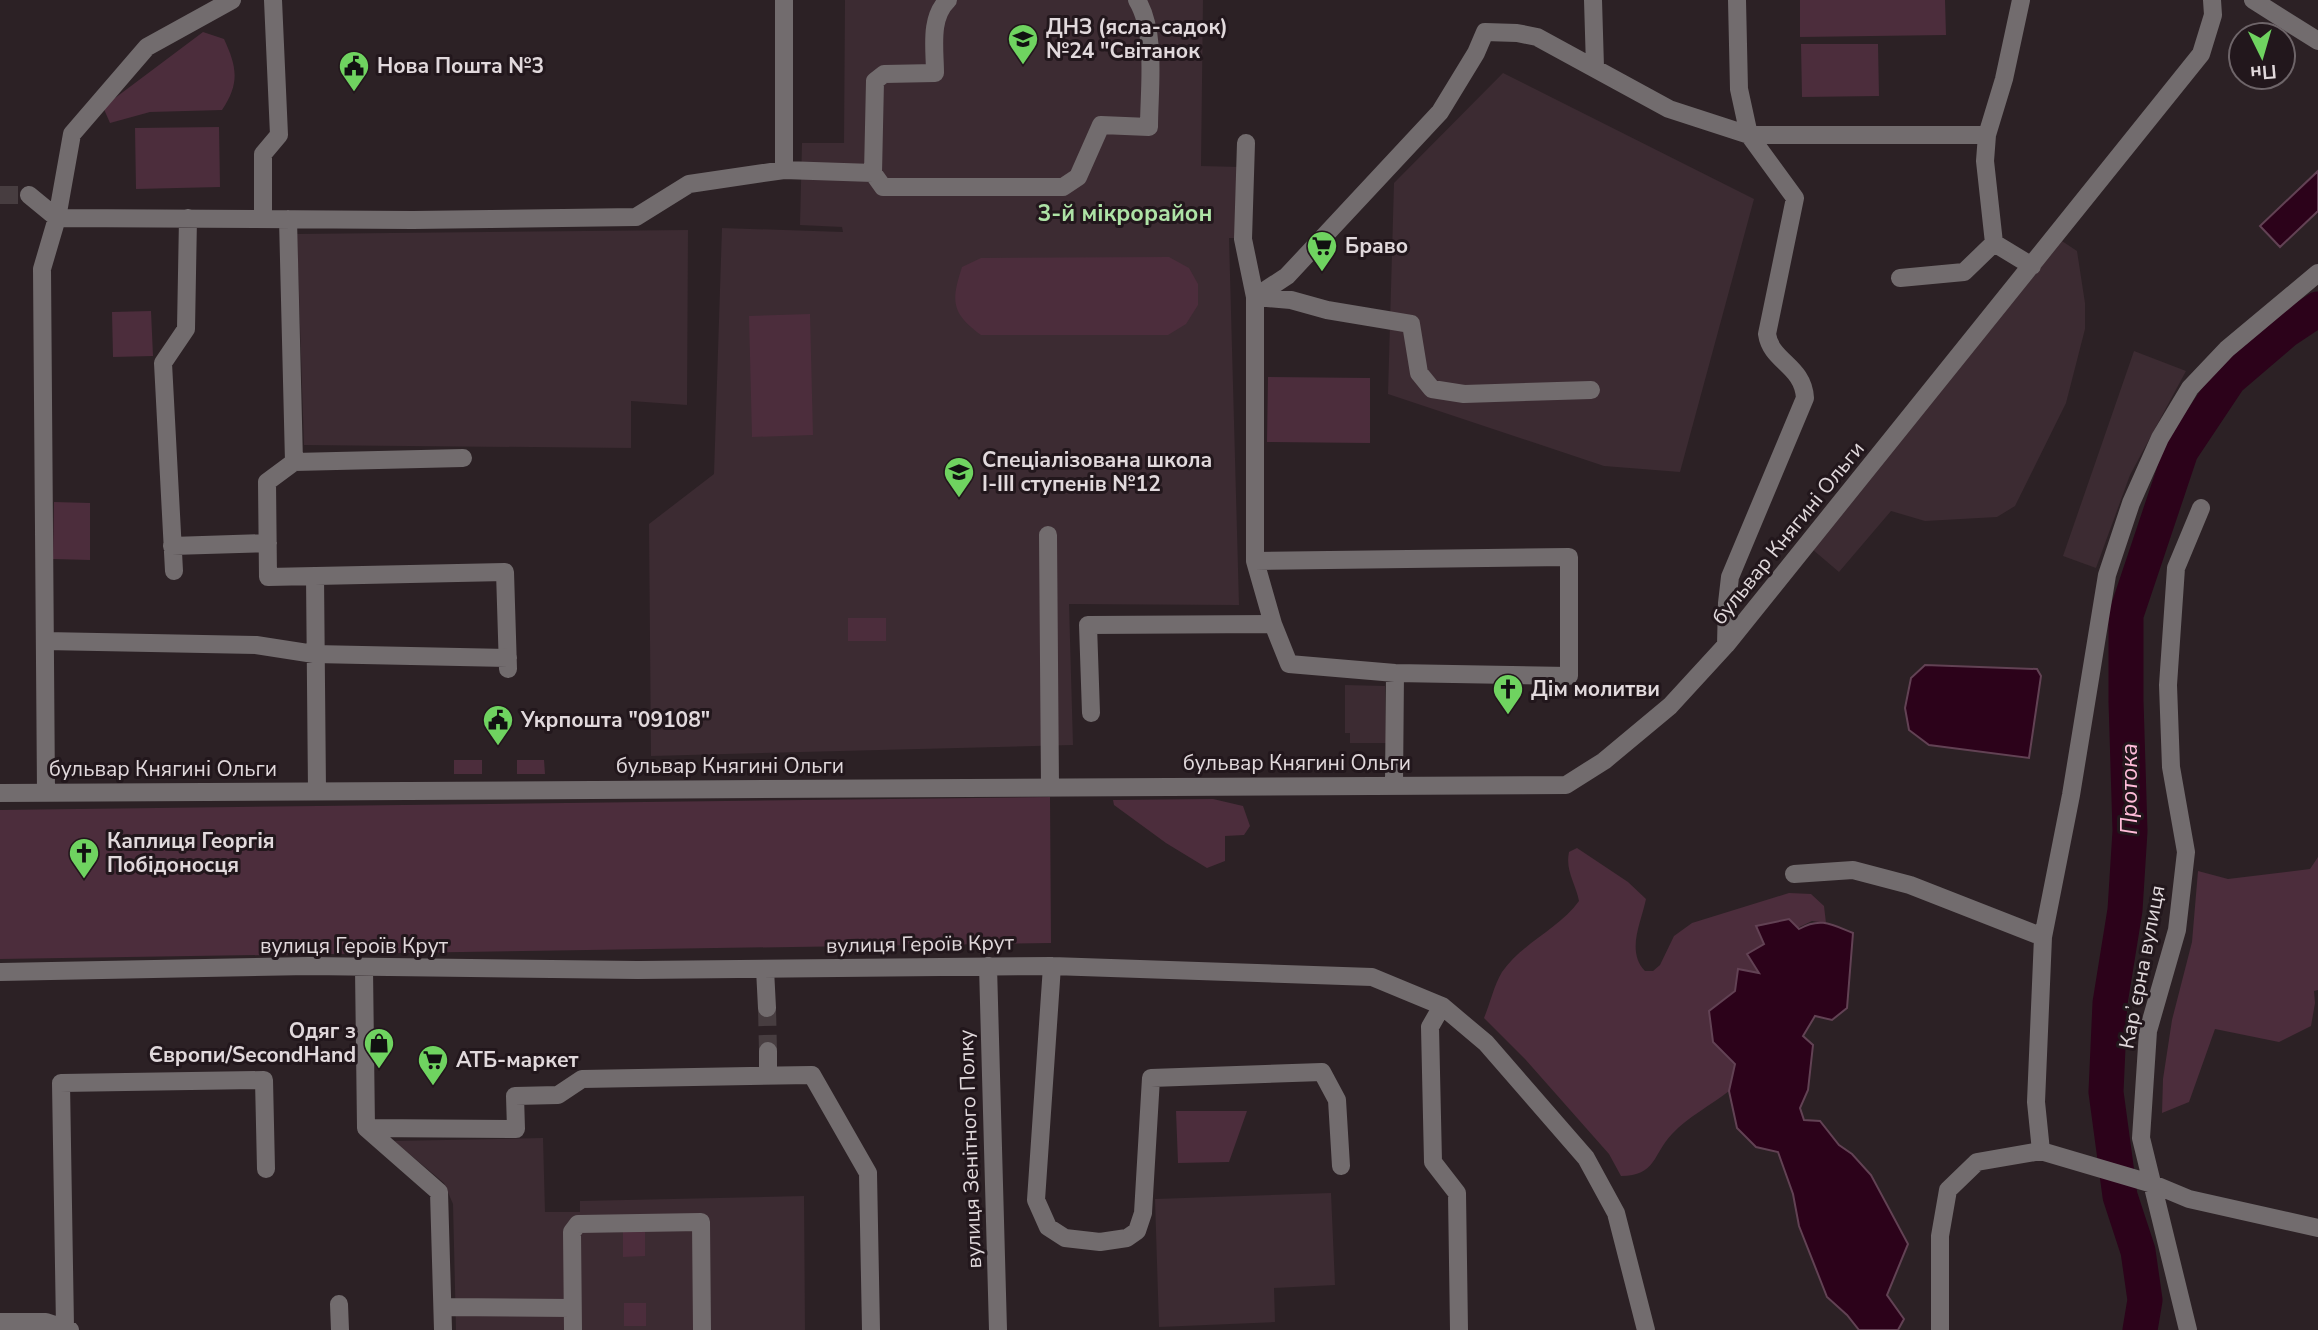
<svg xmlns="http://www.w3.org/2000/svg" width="2318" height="1330" viewBox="0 0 2318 1330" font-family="'Nunito Sans',sans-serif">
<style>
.built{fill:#3c2b32}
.green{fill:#4c2d3c}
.water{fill:#2c021a;stroke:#624254;stroke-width:2}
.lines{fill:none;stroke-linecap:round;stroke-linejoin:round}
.river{stroke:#2c021a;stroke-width:35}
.minor-tunnel{stroke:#473d40;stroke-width:18;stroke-dasharray:18 9;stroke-linecap:butt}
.minor{stroke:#726c6e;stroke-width:18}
.labels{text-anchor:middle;stroke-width:6;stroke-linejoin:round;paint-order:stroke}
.poi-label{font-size:21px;font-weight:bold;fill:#e1d9dc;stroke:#22171c;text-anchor:start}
.street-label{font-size:21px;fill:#e1d9dc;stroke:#22171c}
.neighbourhood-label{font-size:23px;font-weight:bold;fill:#aee3a6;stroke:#22171c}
.water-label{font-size:23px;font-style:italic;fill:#ffbcd9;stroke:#22171c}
</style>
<rect width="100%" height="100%" fill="#2c2125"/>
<path class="built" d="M845,0H1203L1201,166L1240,167L1239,238H1229L1239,605L1069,604L1073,745L651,756L649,524L714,474L722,228L843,232L842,227L800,225L802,143H844Z
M1503,73L1754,199L1680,472L1604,466L1388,394L1394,183Z
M688,230L687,405L631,401V448L304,445L297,234Z
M2062,241L2077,251L2085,303V329L2066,403L2015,506L1997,517L1925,521L1891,511L1839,572L1812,549Z
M2134,351L2186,371L2130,475L2096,568L2063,556Z
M1345,685L1385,686L1386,743H1350V733H1345Z
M543,1138L545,1212H580V1201L804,1196L805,1330H456L453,1204L444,1183L394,1141Z
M1331,1193L1335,1285L1274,1288L1275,1322L1159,1327L1155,1199Z"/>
<path class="green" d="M1800,0H1945L1946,35L1800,37Z
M203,32L224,39C237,67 240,83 222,110L150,112L110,123L103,107Z
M1801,44H1878L1879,96L1802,97Z
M219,127L220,187L136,189L135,128Z
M1169,257L1189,268L1198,284V305L1186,324L1168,335H981C951,313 951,301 962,267L981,258Z
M151,311L153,356L113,357L112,312Z
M810,314L813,435L752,437L749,316Z
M1268,377L1370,378V443L1267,442Z
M54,502L90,503V560L53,559Z
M848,618H886V641H848Z
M454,760H482V774H454Z
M517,760H544L545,774H517Z
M1050,797L1051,943L0,959V810Z
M1213,799L1243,806L1250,826L1244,835L1225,836V861L1207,868L1166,843L1114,805L1113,800Z
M1577,848L1628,882L1646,899C1641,923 1626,951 1645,971H1653L1660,965L1674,936L1692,923L1789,893L1811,894L1824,906L1826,923L1812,921L1764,944L1760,974L1735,990L1713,1042L1735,1064L1729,1091C1711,1105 1688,1117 1672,1134C1653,1154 1656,1176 1621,1176L1609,1154L1525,1059L1484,1018C1490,1004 1494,985 1502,972C1522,943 1559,929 1579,901C1576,884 1565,871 1569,852Z
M2318,857V990L2314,991L2315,1003L2311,1026L2279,1042L2215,1029L2189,1102L2162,1113L2163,1079L2172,1020L2192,942L2198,871L2228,879L2310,869Z
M1176,1111H1247L1229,1162L1178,1163Z
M623,1231H645V1256L623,1257Z
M646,1303V1326H624V1303Z"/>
<path class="water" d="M2318,171V211L2280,247L2260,226Z
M1925,665L2037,669L2041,676L2029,758L1929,745L1909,730L1905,708L1911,678Z
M1789,919L1799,929C1820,917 1831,924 1853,933L1847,1008L1832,1020L1815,1016L1803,1036L1813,1045L1808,1090L1800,1108L1804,1120L1820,1121L1839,1145L1852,1154L1871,1175L1908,1244L1887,1295L1904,1319L1898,1330H1859L1847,1315L1827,1297L1799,1226L1793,1194L1778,1152L1756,1147L1737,1128L1729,1091L1735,1064L1713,1042L1709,1011L1735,991L1738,969L1759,973L1747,954L1764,944L1756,926Z"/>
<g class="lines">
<path class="river" d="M2140,1330L2145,1300L2138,1251L2120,1196L2106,1092L2110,1003L2125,910L2130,831L2126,701V615L2181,451L2229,379L2285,331L2318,309"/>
<path class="minor-tunnel" d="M0,195H29
M767,1008L768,1051"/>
<path class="minor" d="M948,0C929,18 935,49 935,73L884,74L875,81L873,173L883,187H1063L1078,177L1101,125L1149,127C1149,89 1157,33 1137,0
M1593,0L1595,67
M2021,0L2004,79L1987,135L1985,161L1994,243L2032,266
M2253,0L2318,41
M1246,143L1243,239L1255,297L1287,276L1440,112L1476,53L1485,32L1517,33L1537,37L1669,109L1749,135H1987
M784,170L873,173
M29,195L57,218L413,220L636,217L689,184L784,170V0
M263,219V154L279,135L273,0
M288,219L294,462
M1900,278L1964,272L1994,243
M463,458L294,462L267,482L268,577L505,572L508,669
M1048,535L1050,787
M172,546L268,543
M1255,561L1569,557V676L1395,673L1289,664L1273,624L1255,561V297L1291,300L1327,310L1411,324L1419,373L1432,389L1464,394L1591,390
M174,571L163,363L186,329L188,218
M315,576L317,791
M45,641L256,645L314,654L508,658
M1726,645L1727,603L1730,577L1805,398C1803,365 1771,362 1767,334L1795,198L1749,135L1739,89L1737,0
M1091,713L1088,625L1273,624
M1394,785L1395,673
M46,792L42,269L57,218L72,134L147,47L232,0
M0,793L1566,785L1604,761L1670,706L1726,645L2201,54L2213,15L2212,0
M1794,874L1853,870L1910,885L2043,937
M988,966L998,1330
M1052,966L1036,1200L1048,1227L1065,1238L1100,1242L1127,1238L1137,1231L1143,1213L1151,1078L1322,1072L1337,1100L1341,1166
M364,969L366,1128L439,1192L443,1330
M765,969L767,1008
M0,972L309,966L638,970L1052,966L1372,977L1442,1006L1486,1043L1586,1158L1616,1213L1646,1330
M1442,1006L1430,1027L1433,1162L1457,1193L1459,1330
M768,1051V1075
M366,1128L516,1129L515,1096L558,1095L582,1079L812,1075L868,1173L871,1330
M2041,1151L2036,1102L2043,937L2071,795L2107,575L2131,503L2160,438L2190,388L2227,349L2318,273
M339,1304L340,1330
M443,1307L572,1308
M0,1322H46L70,1330
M65,1327L61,1083L264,1080L266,1169
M573,1330L572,1232L578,1224L701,1222L702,1330
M1940,1330V1236L1948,1190L1977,1162L2041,1151L2153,1184L2189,1199L2318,1228
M2188,1330L2141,1138L2148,1031L2177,930L2186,852L2171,767L2168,685L2176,568L2201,508"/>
</g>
<defs>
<g id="school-pin" transform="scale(1.575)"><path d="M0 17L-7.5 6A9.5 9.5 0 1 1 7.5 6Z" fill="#6fd360" stroke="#22171c"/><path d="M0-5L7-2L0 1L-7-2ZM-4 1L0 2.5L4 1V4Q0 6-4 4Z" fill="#111"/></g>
<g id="civic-pin" transform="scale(1.575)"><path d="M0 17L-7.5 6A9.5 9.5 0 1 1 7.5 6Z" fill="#6fd360" stroke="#22171c"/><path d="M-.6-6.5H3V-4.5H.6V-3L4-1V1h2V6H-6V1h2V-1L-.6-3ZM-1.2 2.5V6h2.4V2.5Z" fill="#111"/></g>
<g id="supermarket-pin" transform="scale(1.575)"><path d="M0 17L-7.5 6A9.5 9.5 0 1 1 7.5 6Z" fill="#6fd360" stroke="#22171c"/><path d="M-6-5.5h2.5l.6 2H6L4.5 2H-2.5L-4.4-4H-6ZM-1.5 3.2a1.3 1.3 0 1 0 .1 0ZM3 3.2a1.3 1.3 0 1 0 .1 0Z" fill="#111"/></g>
<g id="church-pin" transform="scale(1.575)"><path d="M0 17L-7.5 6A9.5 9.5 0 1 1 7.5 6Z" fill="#6fd360" stroke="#22171c"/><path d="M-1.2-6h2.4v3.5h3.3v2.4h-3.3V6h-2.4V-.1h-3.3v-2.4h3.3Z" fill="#111"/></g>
<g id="shop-pin" transform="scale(1.575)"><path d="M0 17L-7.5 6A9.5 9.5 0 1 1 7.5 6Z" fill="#6fd360" stroke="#22171c"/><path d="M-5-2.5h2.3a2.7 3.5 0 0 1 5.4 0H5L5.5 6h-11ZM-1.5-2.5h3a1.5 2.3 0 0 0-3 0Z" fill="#111"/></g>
</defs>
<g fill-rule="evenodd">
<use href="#school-pin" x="1023" y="39"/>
<use href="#civic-pin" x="354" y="66"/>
<use href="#supermarket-pin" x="1322" y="246"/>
<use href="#school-pin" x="959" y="472"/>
<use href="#church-pin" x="1508" y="689"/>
<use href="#civic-pin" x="498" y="720"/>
<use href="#church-pin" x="84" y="853"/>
<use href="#shop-pin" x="379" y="1043"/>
<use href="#supermarket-pin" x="433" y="1060"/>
</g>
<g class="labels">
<g class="poi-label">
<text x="1046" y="34">ДНЗ (ясла-садок)<tspan x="1046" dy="24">№24 "Світанок</tspan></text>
<text x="377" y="73">Нова Пошта №3</text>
<text x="1345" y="253">Браво</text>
<text x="982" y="467">Спеціалізована школа<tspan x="982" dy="24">І-ІІІ ступенів №12</tspan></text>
<text x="1531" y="696">Дім молитви</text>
<text x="521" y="727">Укрпошта "09108"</text>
<text x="107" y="848">Каплиця Георгія<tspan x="107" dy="24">Побідоносця</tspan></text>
<text x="356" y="1038" text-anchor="end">Одяг з<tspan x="356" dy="24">Європи/SecondHand</tspan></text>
<text x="456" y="1067">АТБ-маркет</text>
</g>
<g class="street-label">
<text transform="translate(1788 533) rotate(-51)" y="7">бульвар Княгині Ольги</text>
<text x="1297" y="770">бульвар Княгині Ольги</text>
<text x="730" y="773">бульвар Княгині Ольги</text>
<text x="163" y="776">бульвар Княгині Ольги</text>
<text transform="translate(920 944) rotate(-1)" y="7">вулиця Героїв Крут</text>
<text x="354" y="953">вулиця Героїв Крут</text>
<text transform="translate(2142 967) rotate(-79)" y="7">Карʼєрна вулиця</text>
<text transform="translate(970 1149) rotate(-92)" y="7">вулиця Зенітного Полку</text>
</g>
<g class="neighbourhood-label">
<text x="1125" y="221">3-й мікрорайон</text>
</g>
<g class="water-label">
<text transform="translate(2129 789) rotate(-90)" y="8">Протока</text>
</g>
</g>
<g transform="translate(2262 56) rotate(175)"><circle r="33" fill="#22171c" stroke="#6e6569" stroke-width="2"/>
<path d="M0-5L12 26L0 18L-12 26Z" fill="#6fd360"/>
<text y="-10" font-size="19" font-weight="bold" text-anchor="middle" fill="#e1d9dc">Пн</text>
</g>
</svg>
